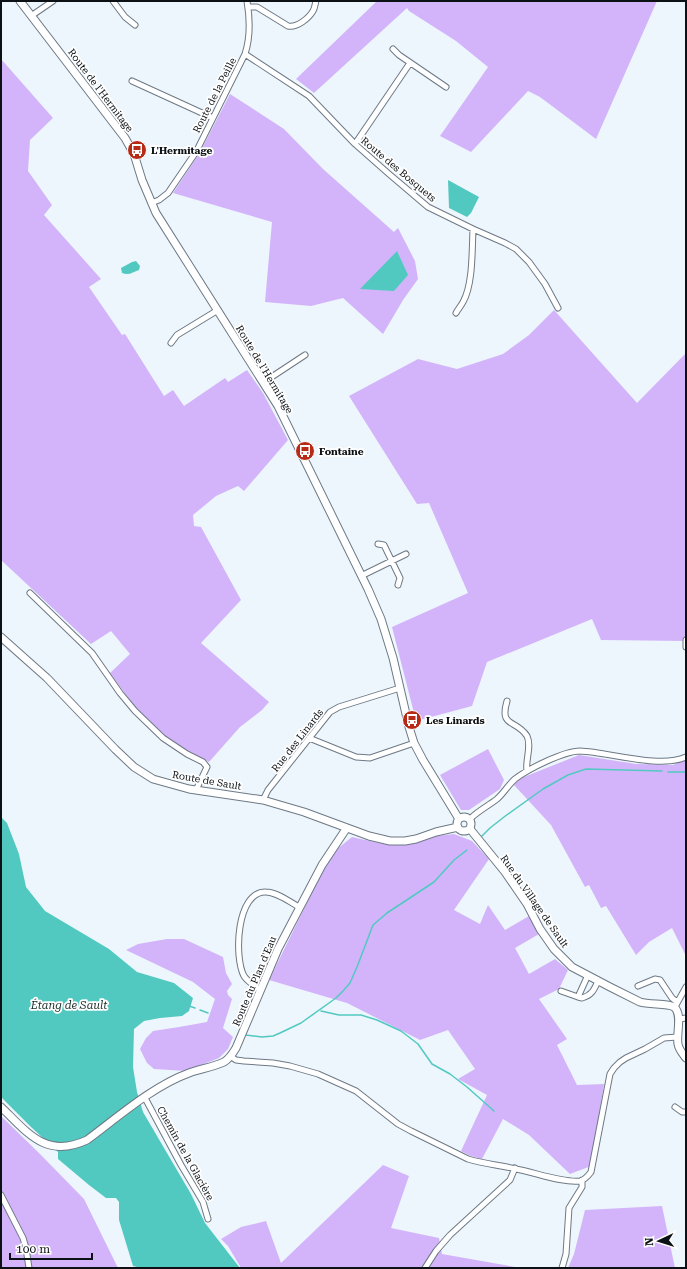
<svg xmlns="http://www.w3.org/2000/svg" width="687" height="1269" viewBox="0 0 687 1269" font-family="'Roboto Serif',serif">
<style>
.green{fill:#d3b4fa}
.water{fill:#52c9c0}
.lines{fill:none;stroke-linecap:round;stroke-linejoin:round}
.stream{stroke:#52c9c0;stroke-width:1.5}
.street-casing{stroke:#6d7985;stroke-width:7}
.secondary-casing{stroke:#6d7985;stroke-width:9}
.street{stroke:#fff;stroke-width:5}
.secondary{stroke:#fff;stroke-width:7}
.labels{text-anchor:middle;stroke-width:3.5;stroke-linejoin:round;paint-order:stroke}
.street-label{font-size:10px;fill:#0c1115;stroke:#fff}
.poi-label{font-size:10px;font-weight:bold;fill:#0c1115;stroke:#fff;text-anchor:start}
.water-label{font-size:11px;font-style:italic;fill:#192e2c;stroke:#fff}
</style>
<rect width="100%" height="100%" fill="#edf6fd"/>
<path class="green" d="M377,1H657L596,139L540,97L528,91L471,152L440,136L488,67L456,41L409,11L407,8L314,93L296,79Z
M1,59L53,118L30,140L28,171L52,205L44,215L101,279L89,287L122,335L125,334L164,396L173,390L184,406L225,378L228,382L247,370L263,393L288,440L244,491L238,486L216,496L193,515L194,526L201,527L241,600L201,643L269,702L262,710L240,727L209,762L161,737L135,707L110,673L130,654L111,631L91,644L1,560Z
M230,94L284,129L323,169L394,232L398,228L415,261L418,279L403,300L383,334L343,298L311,306L265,302L272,222L173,193L199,154Z
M554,310L637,403L686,353V641L601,640L592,619L487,662L472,706L416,721L392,627L468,593L429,503L417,504L349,396L418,359L457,369L503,354L529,335Z
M488,749L504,780L500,789L469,810H461L440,775Z
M579,755L636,764L673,765L686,758V956L672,928L649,942L636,955L606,906L601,908L589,885L585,887L551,825L514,785L519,779Z
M454,834L472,841L489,859L454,910L480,924L488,905L505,930L529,916L539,934L515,948L529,974L555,959L568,970L559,989L539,999L567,1039L557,1045L577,1085L604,1084L591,1166L570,1174L529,1135L503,1119L482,1159L471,1156L461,1151L487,1095L458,1079L475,1069L448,1030L420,1040L347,1003L269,980L331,854L352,837L379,843L408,845L436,836Z
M167,939H184L223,957L226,973L232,984L227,991L228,995L232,999L223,1028L233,1037L228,1049L219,1058L186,1071L154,1069L147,1063L140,1049L146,1038L153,1031L179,1027L207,1022L215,999L193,982L126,950L138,944Z
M1,1116L40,1154L84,1199L118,1268H1Z
M383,1165L409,1176L391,1228L439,1238L442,1254L521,1268H241L228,1246L221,1239L241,1227L266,1221L281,1263Z
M662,1206L675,1268H568L574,1254L585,1210Z"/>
<path class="water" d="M448,180L479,197L471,213L467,217L449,208Z
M397,251L408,275L394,291L360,289Z
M136,261L140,266L139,270C133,272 129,276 122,273L121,268L132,262Z
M1,817L7,823L19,854L26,887L45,911L109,949L137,972L174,983L193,998L189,1011L182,1016L160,1018L144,1021L134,1029L133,1067L137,1092L143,1112L191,1194L205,1223L240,1268H141L133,1266L119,1220V1202L116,1198H106L89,1185L58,1159V1152L31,1127L1,1097Z"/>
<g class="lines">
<path class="stream" d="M668,772H686
M482,836L490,828L504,817L543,789L568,775L586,769L662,771
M189,1006L195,1008
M200,1010L208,1013
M321,1011L339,1015H361L377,1020L401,1031L418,1044L432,1064L450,1074L467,1087L494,1111
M245,1035L262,1037L273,1036L280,1033L301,1023L336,998L343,991L350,983L357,967L373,925L387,913L434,882L454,860L467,850"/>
<g class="street-casing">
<path id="street" d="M113,1L125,17L135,25
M248,7H257L288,26C297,28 309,18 313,11C315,8 315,4 316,1
M31,16L53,1
M393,49L399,55L446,87
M245,54L309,96L355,144L389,174L428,207L473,229L505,243L516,249L529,262L545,284L558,308
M132,81L213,118
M355,144L410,63
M151,203L159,200L168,193L196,152L245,54C251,36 250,19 247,1
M456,313C458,309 461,306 463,302C473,285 472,250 473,229
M171,343L177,335L218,310
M264,382L305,355
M378,544L384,545L400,578L398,585
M361,576L406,554
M30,593L92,653L120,693L135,711L163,738L187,754L203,762L207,767L196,790
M686,640V647
M507,701C499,728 516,719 527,736C532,746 525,761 527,771
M309,738L356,757L370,758L414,743
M263,800L268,790L330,712L339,707L400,688
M470,819C478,811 488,806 497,799C504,793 508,785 515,779C528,769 564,751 580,751C609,752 659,769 686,757
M638,986L655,979L660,980L672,998L677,1002
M260,990C255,986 248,982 244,976C234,958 236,891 266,892C277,892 290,902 299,907
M561,991L578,997L588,975
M578,997L582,998C592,995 594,990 598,981
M676,1005L686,987
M679,1019L686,1018
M230,1056L236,1060L244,1061L273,1063L290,1066L318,1074L356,1091L398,1124L411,1131L468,1159C484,1164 500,1165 516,1169C534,1172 562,1183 580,1181C585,1180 588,1176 591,1172L610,1074L614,1068L620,1062L626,1058L645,1049L664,1038L677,1037
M145,1098L181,1165L203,1202L208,1219
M675,1107L682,1112H686
M1,1195L23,1238L26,1248L29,1268
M425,1268L436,1251L450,1235L510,1180L515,1168
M562,1268L566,1254L569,1208L582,1187V1180"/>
</g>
<g class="secondary-casing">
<path id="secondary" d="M20,1L125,138L134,154L142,180L156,213L278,406L368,589L381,619L393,658L409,727L414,743L423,760L459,819
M1,637L47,678L115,749L134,767L153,779L189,789L263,800L280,805L304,812L369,836L390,841H405L416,839L436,832L458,827
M457 824a7 7 0 1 1 14 0a7 7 0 1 1-14 0Z
M470,829L505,872L527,904L540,929L554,949L572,967L610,987L640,1002C649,1005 668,1003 674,1007C683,1014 676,1034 678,1044C679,1050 683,1054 686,1058
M1,1107C28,1133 46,1159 87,1140C118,1117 153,1086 189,1073C200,1069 213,1067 224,1062C229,1059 233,1053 236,1048L278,949L322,865L346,829"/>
</g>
<use href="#street" class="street"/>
<use href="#secondary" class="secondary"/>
</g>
<defs>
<g id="bus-disc" transform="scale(1)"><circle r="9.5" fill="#b72a16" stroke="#fff"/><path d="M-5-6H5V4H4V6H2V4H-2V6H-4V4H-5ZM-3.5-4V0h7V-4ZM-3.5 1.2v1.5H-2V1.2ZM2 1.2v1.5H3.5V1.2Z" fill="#fff"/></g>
</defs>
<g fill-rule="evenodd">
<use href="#bus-disc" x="137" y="150"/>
<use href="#bus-disc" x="305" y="451"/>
<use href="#bus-disc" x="412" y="720"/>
</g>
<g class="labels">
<g class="street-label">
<text transform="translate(101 90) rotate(53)" y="4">Route de l'Hermitage</text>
<text transform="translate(214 95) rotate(-63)" y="4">Route de la Peille</text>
<text transform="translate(399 169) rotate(40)" y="4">Route des Bosquets</text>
<text transform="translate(265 369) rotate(59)" y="4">Route de l'Hermitage</text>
<text transform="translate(297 740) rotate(-52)" y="4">Rue des Linards</text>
<text transform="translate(207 780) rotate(10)" y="4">Route de Sault</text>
<text transform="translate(535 901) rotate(55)" y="4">Rue du Village de Sault</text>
<text transform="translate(254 981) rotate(-67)" y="4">Route du Plan d'Eau</text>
<text transform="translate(186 1153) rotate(61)" y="4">Chemin de la Glacière</text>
</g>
<g class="poi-label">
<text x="151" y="154">L'Hermitage</text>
<text x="319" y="455">Fontaine</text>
<text x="426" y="724">Les Linards</text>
</g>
<g class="water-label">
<text x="69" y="1009">Étang de Sault</text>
</g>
</g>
<rect width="687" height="1269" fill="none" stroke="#0c1115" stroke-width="4"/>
<g transform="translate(659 1241) rotate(266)" stroke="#ffffff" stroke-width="3" paint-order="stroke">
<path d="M0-3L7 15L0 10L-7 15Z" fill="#0c1115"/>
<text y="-6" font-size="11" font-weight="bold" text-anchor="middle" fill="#0c1115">N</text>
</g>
<path d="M10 1253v6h82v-6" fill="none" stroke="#0c1115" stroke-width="2"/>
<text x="16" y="1253" font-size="12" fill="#0c1115" stroke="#ffffff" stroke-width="3" paint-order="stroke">100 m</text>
</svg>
